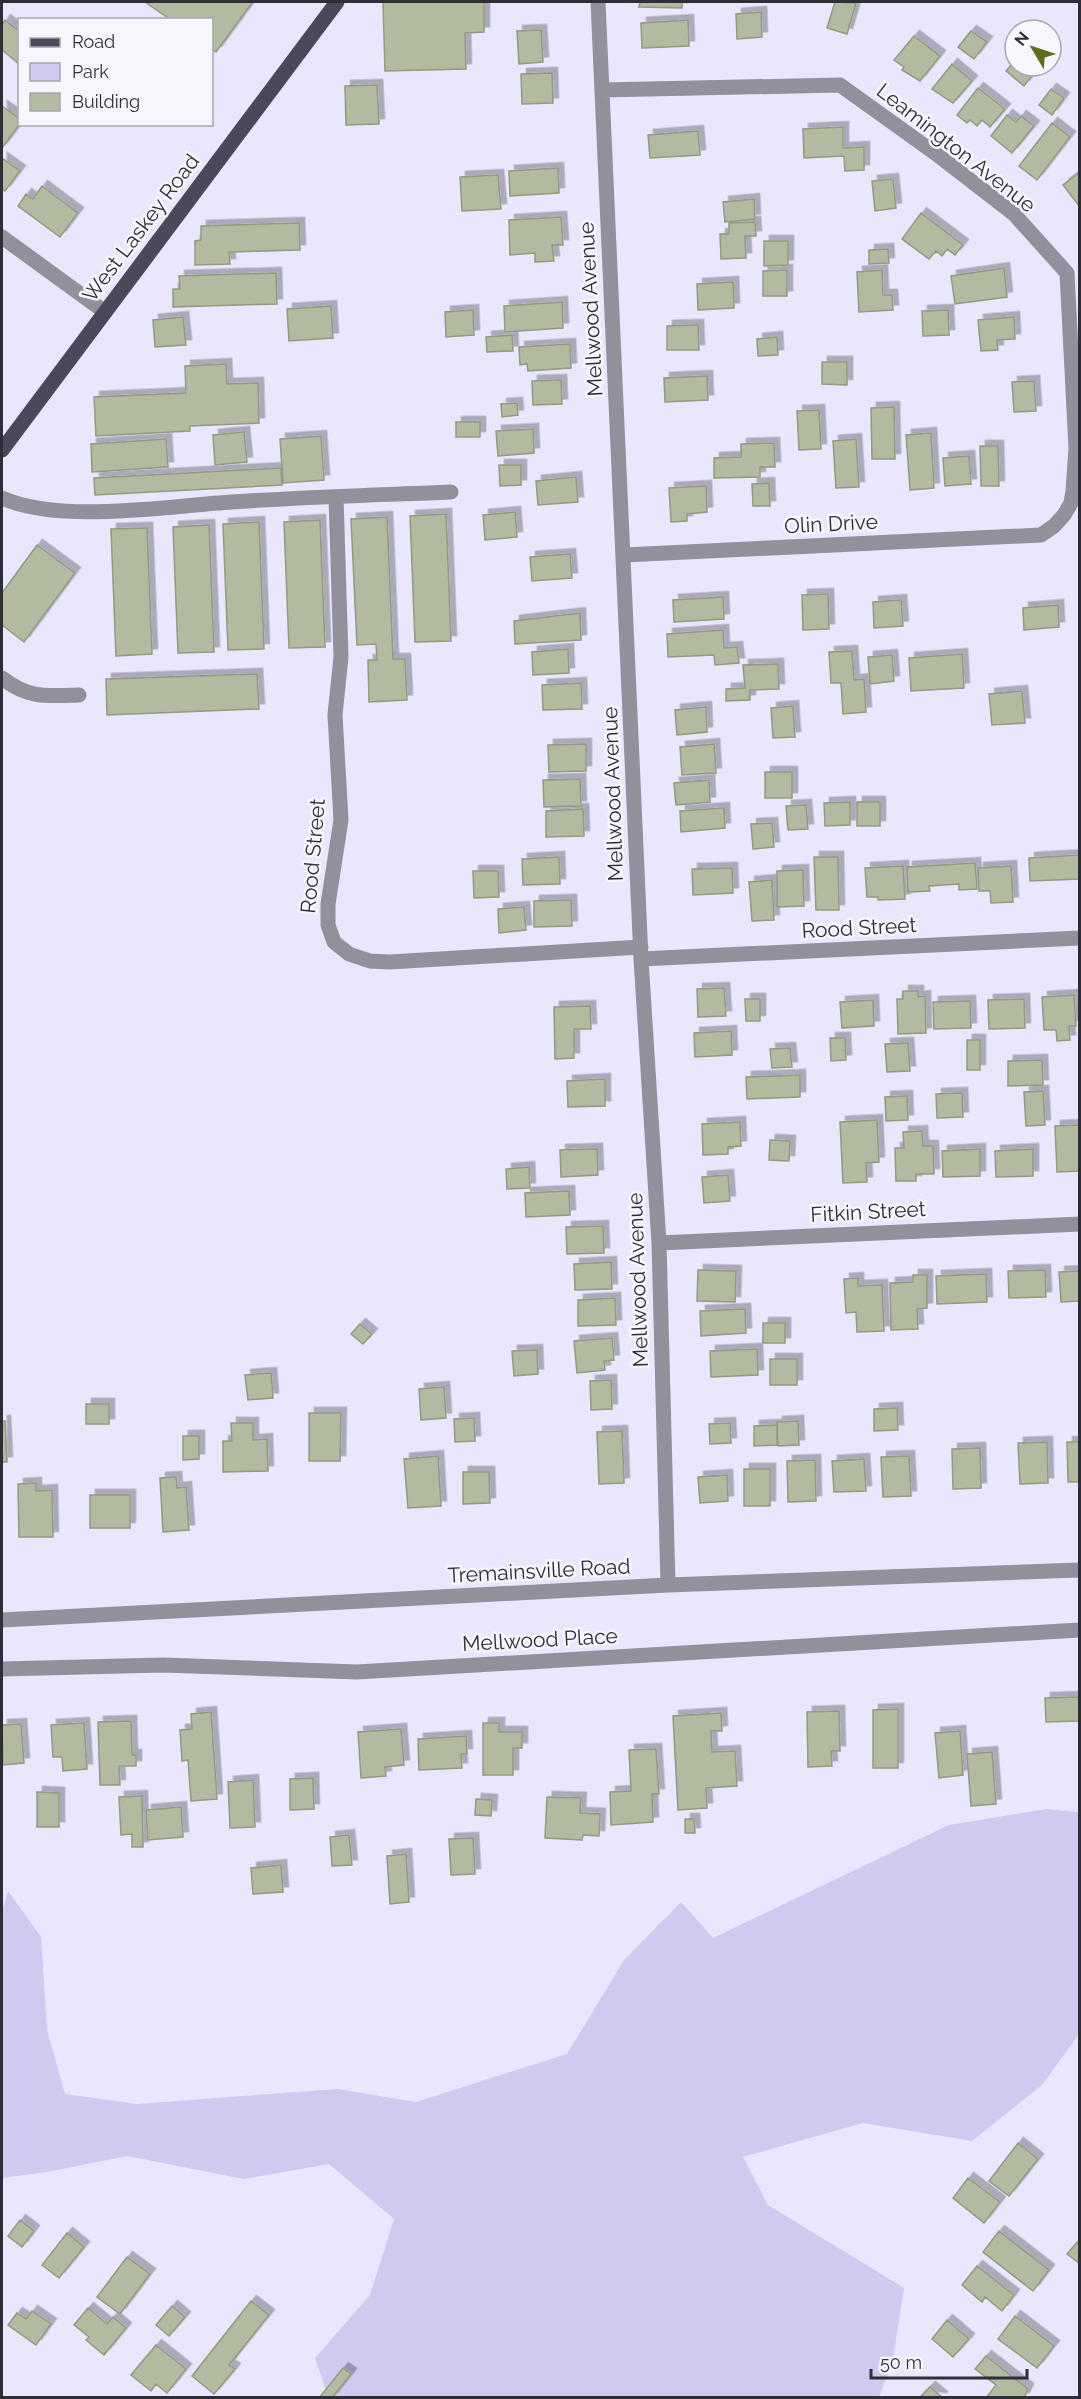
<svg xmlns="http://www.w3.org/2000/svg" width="1081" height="2399" viewBox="0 0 1081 2399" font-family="Raleway,sans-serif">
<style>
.green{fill:#d0c9f0}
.building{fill:#b2ba9f;stroke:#929a80;stroke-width:1.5;filter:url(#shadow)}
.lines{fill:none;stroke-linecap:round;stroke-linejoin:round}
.minor{stroke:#92909c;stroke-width:15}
.major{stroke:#4b485b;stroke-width:15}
.labels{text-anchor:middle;stroke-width:5;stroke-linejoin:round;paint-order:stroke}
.street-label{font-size:21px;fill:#2f2d38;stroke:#f7f6fc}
</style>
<defs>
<filter id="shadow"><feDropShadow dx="5.5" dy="-5.5" stdDeviation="0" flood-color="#0004"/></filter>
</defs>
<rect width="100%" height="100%" fill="#eae6fd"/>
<path class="green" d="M1047,1809L1079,1812V2034L1042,2085L972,2141L863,2123L743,2157L768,2205L904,2288L893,2360L879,2397H328L315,2358L370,2295L394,2219L329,2164L244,2179L127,2156L47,2172L2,2178V1913L8,1891L41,1937L47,2030L65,2094L137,2104L338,2089L416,2102L567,2054L624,1960L681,1902L713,1938L949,1825Z"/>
<path class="building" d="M145,2H249L252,3L216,52L212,49V20H171Z
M383,2H484V32L465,33L466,69L385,71Z
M640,2H682V8L639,7Z
M835,2L856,3L847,34L827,28Z
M761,12L762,37L737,39L736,14Z
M5,20L20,32L19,64L2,50V25Z
M688,20L689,46L642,48L641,23Z
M541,30L543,62L519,64L517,31Z
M971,31L987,42L974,59L958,47Z
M914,36L940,56L920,81L902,70L904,67L894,60Z
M1015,60V66H1033L1037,69L1024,86L1006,71Z
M952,64L972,81L953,103L932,89Z
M552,73L553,103L522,104L521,74Z
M377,85L379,124L346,125L345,86Z
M978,88L1005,109L990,127L982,120L977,126L970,120L967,123L957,115Z
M1051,89L1064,98L1052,115L1039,105Z
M2,106L20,119V124L2,148Z
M1007,115L1016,122L1021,116L1034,126L1012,153L991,136Z
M1052,123L1070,137L1037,180L1019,166Z
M843,127V148L864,147V170L845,171L844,156L804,158L803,129Z
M698,131L700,155L650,158L648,135Z
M2,158L20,171L5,191L2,189Z
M558,168L559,193L510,196L509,171Z
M1080,172V207L1063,185Z
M498,175L501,209L462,211L460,177Z
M893,179L896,208L875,211L872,181Z
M42,186L78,213L60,237L18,206L26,194L33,199Z
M754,199L755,219L725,222L723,202Z
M921,213L963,245L955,255L947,249L942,256L936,251L929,259L902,239Z
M561,217L563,245H552L554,261L535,262V253L510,255L509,220Z
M755,222L756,236H745L746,258L721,259L720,234H729V223Z
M299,223L300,250L229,252L230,264L195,265V241L201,240V226Z
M764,241H788V265L764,266Z
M888,249L889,263L869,264V250Z
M1004,268L1007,297L955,304L951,276Z
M787,270V296H763V271Z
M882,270L883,295H892L893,310L859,312L857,272Z
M276,273L277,304L173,307V289H180L179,276Z
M733,282L734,308L698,310L697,284Z
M562,302L563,328L505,332L504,306Z
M331,306L333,338L289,341L287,309Z
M473,310L474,335L446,337L445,312Z
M948,310L949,335L923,336L922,311Z
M183,317L186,345L155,347L153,320Z
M1014,317L1015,339L997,340L998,350L981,351L978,320Z
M698,325L699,350H667V326Z
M512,335L513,351L487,352L486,337Z
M777,337L778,355L758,356L757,339Z
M570,344L571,368L528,371L527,364L520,365L519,347Z
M822,362H847V385L822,384Z
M226,364L227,384L258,383L259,423L190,426V431L96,436L94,397L186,393L185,366Z
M707,376L708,400L665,402L664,378Z
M561,380L562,404L533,405L532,381Z
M1034,381L1036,411L1014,412L1012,382Z
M517,403L518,415L502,417L501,404Z
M894,407L895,459H872L871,408Z
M819,410L821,449L799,450L797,411Z
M456,422H480V437H456Z
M533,429L534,453L498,456L496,431Z
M244,432L247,462L215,465L213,435Z
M931,433L934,488L910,490L906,435Z
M321,436L324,480L283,483L280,439Z
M166,439L168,467L92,472L91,444Z
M856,439L859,487L836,488L833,441Z
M774,443L775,467H760V477L714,478V458L741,457V444Z
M980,446H998L999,486H981Z
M969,456L971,484L945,486L943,458Z
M499,465H521V485L500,486Z
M281,468L282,485L95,495L94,478Z
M576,477L578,502L538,505L536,481Z
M769,483L770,506H753L752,484Z
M706,486L707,512L687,514V521L671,522L669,488Z
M515,512L517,537L485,540L483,515Z
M446,514L451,641L415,642L410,516Z
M387,517L393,659H405L407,700L369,702L368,660H377L376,644L357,645L351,519Z
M320,520L325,647L289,648L284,522Z
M259,522L264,649L228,650L223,524Z
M209,525L214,652L178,653L173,527Z
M147,528L152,654L116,656L111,529Z
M37,545L75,573L24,642L2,625V593Z
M570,554L572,578L532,581L530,557Z
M828,594L829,629L803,630L802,595Z
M723,597L724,619L674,622L673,600Z
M901,600L903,626L874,628L873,602Z
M1058,605L1059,627L1024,630L1023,608Z
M580,613L581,640L515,644L514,621Z
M723,630L724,648L737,647L739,663L715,665L714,655L668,657L667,634Z
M568,649L569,673L533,675L532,652Z
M852,651L854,680L864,679L866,712L843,714L841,683H831L829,652Z
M962,654L964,688L911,691L909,658Z
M892,655L894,681L870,684L868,657Z
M778,664L779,689L750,690V700L726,701V689L745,688L743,665Z
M257,674L259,709L107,715L106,679Z
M581,683L582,709L543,710L542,685Z
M1022,691L1025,723L992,725L989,694Z
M793,706L795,737L773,738L771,708Z
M706,707L707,732L677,735L675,710Z
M586,744V771L549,772L548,745Z
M714,744L716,773L682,775L680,747Z
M765,772H792V798H765Z
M580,779L581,806L544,807L543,780Z
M709,780L710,802L676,805L674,783Z
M850,802V825L825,826L824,803Z
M857,802H880V826H857Z
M806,805L808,829L788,830L786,806Z
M724,808L725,828L681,832L680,811Z
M583,809L584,836L546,837V811Z
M772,823L774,847L753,849L751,824Z
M1080,855V879L1030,881L1029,858Z
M559,857L560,884L523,885L522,859Z
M814,857H838L839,910H816Z
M975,863L977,889L959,890V884L929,886L930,891L908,892L907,867Z
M903,866L905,899L878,900V897H867L865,868Z
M1011,866L1013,902L991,903L990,891H979L978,868Z
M732,868L733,893L693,895L692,869Z
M803,870L804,906L777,907V871Z
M473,871H498L499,897L474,898Z
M772,880L774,920L752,921L749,882Z
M571,900L572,926L534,927V901Z
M524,907L526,930L499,933L498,909Z
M724,988L726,1016L698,1017L697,989Z
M903,991H918V997L925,996L926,1033L898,1034L897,999H903Z
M1074,995L1076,1026H1069L1070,1040L1057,1041L1056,1030H1044L1042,997Z
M745,999H760V1021H746Z
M1024,999L1025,1028L989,1029L988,1000Z
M873,1000L874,1026L842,1028L840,1002Z
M970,1001L971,1028L934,1029L933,1002Z
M590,1006L591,1029H574V1058L555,1059L554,1007Z
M731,1031L732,1055L695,1057L694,1033Z
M830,1038H845L846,1060L831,1061Z
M967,1040H980V1070H967Z
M908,1043L910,1071L887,1072L885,1044Z
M790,1048L792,1067L772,1068L770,1049Z
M1042,1060L1043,1085L1008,1086V1061Z
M800,1075V1097L747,1099L746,1077Z
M605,1079V1106L568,1107L567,1081Z
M1043,1091L1045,1125L1026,1126L1024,1092Z
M962,1093L963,1117L937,1118L936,1094Z
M907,1096L908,1120L886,1121L885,1097Z
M877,1120L879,1162L866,1163L867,1182L843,1183L840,1122Z
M740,1122L741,1146L728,1147V1154L703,1155L702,1124Z
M1080,1125V1171L1057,1172L1055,1126Z
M922,1131L923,1146H933L934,1174H916V1181H896L895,1148H904L903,1132Z
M770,1140L790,1141L789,1161L769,1160Z
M597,1149L598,1175L561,1177L560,1150Z
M980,1149V1176L943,1177L942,1151Z
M1033,1149V1176L996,1177L995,1151Z
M529,1167L530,1188L507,1189L506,1169Z
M728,1175L730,1201L704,1203L702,1177Z
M569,1191L570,1215L526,1217L525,1193Z
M603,1226L604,1253L567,1254L566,1227Z
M611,1262L612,1289L575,1290L574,1264Z
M698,1270L736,1271L735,1302L697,1301Z
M1045,1270L1046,1297L1009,1298L1008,1271Z
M1080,1271V1301L1061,1302L1059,1272Z
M986,1274L987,1302L937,1304L936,1276Z
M913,1275H927V1308L917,1309L918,1329L891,1330L890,1283L913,1282Z
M858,1278V1286L882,1285L884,1331L857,1332L856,1312L846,1313L844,1279Z
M615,1298L616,1325L578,1326V1300Z
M745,1309L746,1333L701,1336L700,1311Z
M763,1323H785V1343H763Z
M360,1324L372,1334L363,1344L351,1334Z
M612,1338L614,1360L604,1361L605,1370L577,1373L574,1341Z
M757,1349L758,1375L711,1377L710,1351Z
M537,1350L538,1374L514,1376L512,1351Z
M770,1359H797V1385H770Z
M271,1373L273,1398L248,1400L245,1375Z
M611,1380L612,1409L591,1410L590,1381Z
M444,1387L446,1418L421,1420L419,1389Z
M86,1404H109V1424H86Z
M897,1408L898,1430L874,1431V1409Z
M309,1413H341L340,1461H309Z
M474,1418L475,1441L455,1442L454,1419Z
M2,1421H5L7,1462H2Z
M798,1421L799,1445L778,1446L777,1422Z
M231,1423H253V1440L267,1439L268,1471L223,1472V1441H232Z
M730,1423L731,1443L710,1444L709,1424Z
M777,1425V1445L754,1446V1426Z
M622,1431L624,1483L599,1484L597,1432Z
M183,1436H199V1459L183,1460Z
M1047,1442L1048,1483L1020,1484L1018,1443Z
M1067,1442H1080V1482H1068Z
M980,1448L981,1488L953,1489L952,1449Z
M438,1456L441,1506L408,1508L404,1459Z
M909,1456L911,1496L883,1497L881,1457Z
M864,1459L866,1491L834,1492L832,1461Z
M815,1460L816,1501L788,1502L787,1461Z
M744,1469H770V1506H744Z
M463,1472H489L490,1503L463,1504Z
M727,1475L728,1501L700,1503L698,1477Z
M176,1477L177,1488L186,1487L189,1530L163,1532L160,1478Z
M36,1483V1491L52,1490L53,1537H19L18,1484Z
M90,1495H130V1528H90Z
M1079,1697L1080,1721L1046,1722L1045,1698Z
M898,1709V1768H873V1710Z
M839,1711L840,1751H831L832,1766L808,1767L807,1712Z
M211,1712L217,1799L191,1801L188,1760L182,1761L180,1730L192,1729L191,1714Z
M721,1713L722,1731H711L712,1752L735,1751L737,1786L706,1788L707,1808L678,1810L673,1716Z
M131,1721L132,1755H136V1766H119L120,1785H100L98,1722Z
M84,1723L87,1769L63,1771L62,1757H53L51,1725Z
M483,1723H499V1732H522V1748H513V1775H483Z
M21,1724L24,1763L3,1765L2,1725Z
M401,1729L404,1765L385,1767L386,1776L361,1778L358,1732Z
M960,1731L963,1775L939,1778L935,1733Z
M466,1736L467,1754H461L462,1768L419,1770L418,1739Z
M656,1749L659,1794H652L653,1822L611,1825L610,1792L631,1791L629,1750Z
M992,1752L996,1804L971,1806L967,1754Z
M313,1778L314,1809L290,1810V1779Z
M253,1780L255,1827L230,1828L228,1782Z
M37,1792L59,1793V1827H37Z
M142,1796L143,1847H132V1834L121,1835L119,1797Z
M547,1797L581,1798L580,1813L600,1814L599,1836L583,1835L582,1840L545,1838Z
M476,1799L492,1800L491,1816L475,1815Z
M181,1807L183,1837L148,1840L146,1810Z
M685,1819H694L695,1833H685Z
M349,1835L352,1865L332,1866L330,1837Z
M473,1838L475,1874L451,1875L449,1839Z
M406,1854L409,1902L390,1904L387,1856Z
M281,1865L283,1892L253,1894L251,1868Z
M1018,2143L1038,2159L1009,2196L989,2181Z
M968,2178L1000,2202L984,2223L953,2198Z
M20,2220L34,2231L22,2247L8,2236Z
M999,2231L1049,2270L1033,2291L983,2252Z
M67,2233L84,2247L59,2278L42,2265Z
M1080,2239V2264L1067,2254Z
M127,2257L150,2274L120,2314L97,2297Z
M977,2266L1014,2295L1002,2311L985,2297L982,2302L962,2285Z
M251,2301L269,2315L229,2365L235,2369L214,2394L192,2376Z
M172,2306L185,2317L169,2336L156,2325Z
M88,2308L107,2324L113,2317L126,2328L104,2355L86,2340L89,2337L74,2325Z
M32,2311L51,2324L36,2345L8,2325L17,2313L26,2319Z
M1015,2316L1054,2346L1037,2368L998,2339Z
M947,2320L969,2339L953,2357L932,2339Z
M156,2345L186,2369L167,2393L156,2384L151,2391L131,2375Z
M986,2356L1028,2389L1024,2398H986L996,2385L975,2369Z
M343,2368L351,2374L332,2398H319Z
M930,2387L942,2397L941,2398L921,2396Z"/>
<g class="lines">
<path class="minor" d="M598,2L641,959L659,1243L668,1585
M602,90L840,85L939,156L1014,214L1067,273L1076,448L1073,491L1071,503L1064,515L1054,526L1041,535L624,555
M2,237L105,312
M336,497L341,657L335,715L341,820L328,904V925L334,942L349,954L370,961L390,962L641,947
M2,498C61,524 167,506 232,502C305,497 378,495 451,492
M2,678C29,699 46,696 79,695
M641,959L1080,938
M659,1243L1080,1224
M2,1620L668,1585L1080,1570
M2,1669L163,1665L357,1672L1080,1630"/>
<path class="major" d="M2,450L337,2"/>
</g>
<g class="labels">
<g class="street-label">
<text transform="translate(956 148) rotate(38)" y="7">Leamington Avenue</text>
<text transform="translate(141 228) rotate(-53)" y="7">West Laskey Road</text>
<text transform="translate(591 309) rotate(-93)" y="7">Mellwood Avenue</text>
<text transform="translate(831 524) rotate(-3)" y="7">Olin Drive</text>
<text transform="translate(613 794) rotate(-92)" y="7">Mellwood Avenue</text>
<text transform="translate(313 856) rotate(-85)" y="7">Rood Street</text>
<text transform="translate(859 928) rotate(-3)" y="7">Rood Street</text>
<text transform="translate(868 1212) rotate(-3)" y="7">Fitkin Street</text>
<text transform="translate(638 1280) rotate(-92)" y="7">Mellwood Avenue</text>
<text transform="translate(539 1571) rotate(-3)" y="7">Tremainsville Road</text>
<text transform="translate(540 1640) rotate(-3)" y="7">Mellwood Place</text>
</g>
</g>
<rect width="1081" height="2399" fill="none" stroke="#2f2d38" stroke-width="6"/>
<rect x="18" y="18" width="195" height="108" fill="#f7f6fc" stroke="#a7a6ae" stroke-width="1.5"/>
<rect x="30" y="38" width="30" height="9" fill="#4b485b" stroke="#a7a6ae" stroke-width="1.5"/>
<text x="72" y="48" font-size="18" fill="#2f2d38">Road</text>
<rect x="30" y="63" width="30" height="18" fill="#d0c9f0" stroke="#a7a6ae" stroke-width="1.5"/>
<text x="72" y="78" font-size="18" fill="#2f2d38">Park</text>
<rect x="30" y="93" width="30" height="18" fill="#b2ba9f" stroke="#a7a6ae" stroke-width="1.5"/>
<text x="72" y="108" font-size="18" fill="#2f2d38">Building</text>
<g transform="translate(1033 48) rotate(309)"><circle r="28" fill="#f7f6fc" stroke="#a7a6ae" stroke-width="1.5"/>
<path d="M0-4.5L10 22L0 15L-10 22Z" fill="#5d6f1d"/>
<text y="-9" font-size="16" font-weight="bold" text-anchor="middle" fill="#2f2d38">N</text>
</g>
<path d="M871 2369v9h156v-9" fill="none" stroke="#2f2d38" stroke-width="3"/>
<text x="880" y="2369" font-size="18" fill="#2f2d38" stroke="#f7f6fc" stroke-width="4.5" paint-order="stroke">50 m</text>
</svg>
